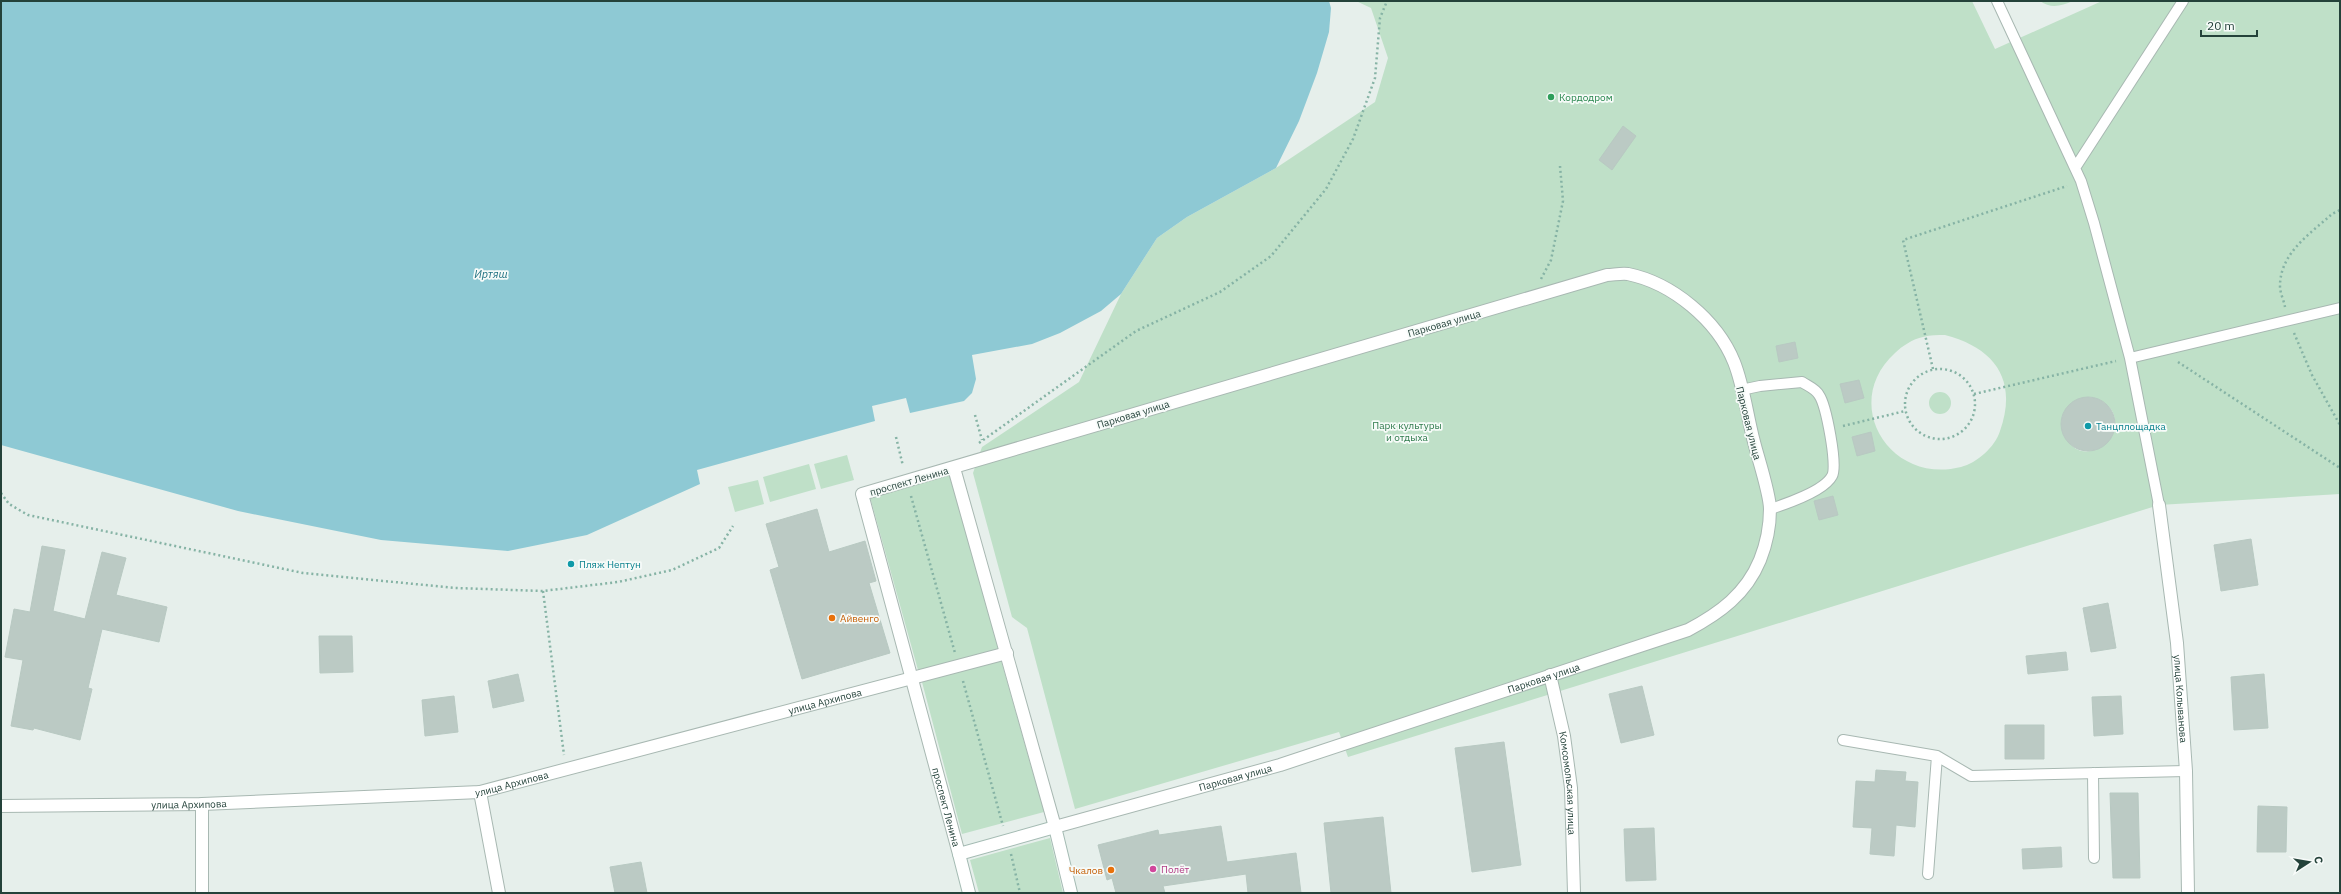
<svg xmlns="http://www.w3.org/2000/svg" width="2341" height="894" viewBox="0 0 2341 894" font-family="'IBM Plex Sans',sans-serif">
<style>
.green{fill:#bfe0c8;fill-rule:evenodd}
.water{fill:#8ec9d4}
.building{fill:#bbcac4;stroke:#b8c9c2}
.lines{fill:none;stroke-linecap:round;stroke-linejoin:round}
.lane-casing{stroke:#a8b8b2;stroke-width:12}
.street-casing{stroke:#a8b8b2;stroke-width:14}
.secondary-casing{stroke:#a4bbb3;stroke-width:14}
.path{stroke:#86b3a5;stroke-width:2.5;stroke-dasharray:2 3;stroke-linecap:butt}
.lane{stroke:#fff;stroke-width:10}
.street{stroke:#fff;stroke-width:12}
.secondary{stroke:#fff;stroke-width:12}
.leisure-dot{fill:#2e9e5b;stroke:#f7fbf9;stroke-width:1.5}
.culture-dot{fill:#0f9aa8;stroke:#f7fbf9;stroke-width:1.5}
.food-dot{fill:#e8710a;stroke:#f7fbf9;stroke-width:1.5}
.hotel-dot{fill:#d1479c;stroke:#f7fbf9;stroke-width:1.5}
.labels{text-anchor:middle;stroke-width:3.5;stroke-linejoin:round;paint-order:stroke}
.leisure-label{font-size:10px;fill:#27864d;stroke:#f7fbf9;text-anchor:start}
.street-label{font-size:10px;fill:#24423a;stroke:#f7fbf9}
.park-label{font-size:10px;fill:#2d7a4b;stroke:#f7fbf9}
.culture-label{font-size:10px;fill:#0d838f;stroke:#f7fbf9;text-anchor:start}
.food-label{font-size:10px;fill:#c56008;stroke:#f7fbf9;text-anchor:start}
.hotel-label{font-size:10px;fill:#b23c85;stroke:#f7fbf9;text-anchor:start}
.water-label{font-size:11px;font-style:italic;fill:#1c6f80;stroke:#f7fbf9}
</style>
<rect width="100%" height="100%" fill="#e6efeb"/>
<path class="green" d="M1356,1H1972L1995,49L2102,1H2340V494L2159,505L1348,757L1339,732L1075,809L1027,628L1012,617L973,473L982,447L1079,382L1121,294L1157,238L1187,217L1276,168L1375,102L1388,58L1371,8ZM1945,335C1995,348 2018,380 2000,431C1995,447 1977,463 1961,467C1889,485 1840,403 1895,353C1902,346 1913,339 1923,337C1930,335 1938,335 1945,335ZM2091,397C2147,412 2090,480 2066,438C2053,417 2070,399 2091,397Z
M2040,1H2073C2061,6 2051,9 2040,1Z
M1929 403a11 11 0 1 1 22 0a11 11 0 1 1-22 0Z
M847,455L854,480L821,489L814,464Z
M809,464L816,489L770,502L763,477Z
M949,474L999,649L918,670L870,497Z
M758,480L764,504L735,512L728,487Z
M1001,660L1044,812L962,834L922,682Z
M1050,838L1063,893H979L970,860Z"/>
<path class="water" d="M1,1H1329L1331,8L1329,32L1317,73L1299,121L1276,168L1187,217L1157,238L1121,294L1101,311L1060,333L1032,344L972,355L976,379L972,393L964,401L910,413L906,398L872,406L875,421L697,470L700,484L587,535L508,551L381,540L238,511L1,445Z"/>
<path class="building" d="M1623,126L1636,136L1612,170L1599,160Z
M1795,342L1798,358L1779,362L1776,346Z
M1859,380L1864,398L1845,403L1840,384Z
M2061 424a27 27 0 1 1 54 0a27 27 0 1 1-54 0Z
M1871,432L1875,451L1857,456L1852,437Z
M1833,496L1838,515L1819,520L1814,501Z
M817,509L829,552L865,541L876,581L869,583L890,653L802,679L770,570L779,567L766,524Z
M2251,539L2258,585L2221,591L2214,545Z
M42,546L65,550L53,611L85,619L102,552L126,558L116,595L167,607L159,642L102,629L88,688L92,689L80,740L34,728L33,730L11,726L23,660L5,657L14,609L30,612Z
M2108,603L2116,648L2091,652L2083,608Z
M319,636H352L353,672L320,673Z
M2066,652L2068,670L2028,674L2026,656Z
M518,674L524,701L493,708L488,681Z
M2264,674L2268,728L2234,730L2231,677Z
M1642,686L1654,735L1621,743L1609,694Z
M454,696L458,732L425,736L422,700Z
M2121,696L2123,734L2094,736L2092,697Z
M2005,725H2044V759H2005Z
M1504,742L1521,865L1472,872L1455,748Z
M1876,770L1906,772L1905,781L1918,782L1915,827L1896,825L1894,856L1870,854L1872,828L1853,827L1856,781L1875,782Z
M2110,793H2138L2140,878H2113Z
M2258,806L2287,807L2286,852H2257Z
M1383,817L1391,893H1331L1324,823Z
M1221,826L1227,862L1296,853L1301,893H1248L1246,874L1163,886L1165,893H1116L1112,878L1107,880L1098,845L1158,830L1159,835Z
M1654,828L1656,880L1626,881L1624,829Z
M2061,847L2062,867L2023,869L2022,849Z
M641,862L647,893H615L610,867Z"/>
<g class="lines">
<g class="lane-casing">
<path id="lane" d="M1997,1L2081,181L2094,223L2130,358L2159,505
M2075,168L2183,1
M2130,358L2340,308
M1741,390L1760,386L1802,382C1808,386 1816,389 1819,395C1826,405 1838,466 1832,476C1824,491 1786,504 1770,509
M1843,740L1937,756L1971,776L2186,771
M2093,773L2094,858
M1928,874L1937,756"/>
</g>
<g class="street-casing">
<g id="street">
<path id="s1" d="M954,468L1055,827L1280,765L1688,630C1720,613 1746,594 1760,560C1766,545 1770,525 1770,509C1770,494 1758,458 1754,442C1747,416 1744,387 1734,362C1717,320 1672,283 1628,274C1621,273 1613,275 1607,275L862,494L959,854"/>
<path id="s2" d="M2159,505L2177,643L2186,771L2188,893"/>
<path id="s3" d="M1550,675L1564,736L1571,788L1574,893"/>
<path d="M480,792L499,893"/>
<path id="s4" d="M1,806L202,804L480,792L1007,653"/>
<path d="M202,893V804"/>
</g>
</g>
<g class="secondary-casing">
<path id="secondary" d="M969,893L959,854L1055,827L1071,893"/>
</g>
<path class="path" d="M1541,279L1551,260L1563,201L1560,166
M2285,307C2284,301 2280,293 2280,286C2280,253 2310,234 2332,214L2340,210
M2294,333L2312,375L2340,425
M2178,362L2340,468
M1905 404a35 35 0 1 1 70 0a35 35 0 1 1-70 0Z
M1933,369L1903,240L2067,186
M1974,394L2116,361
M975,415L982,440
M1843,426L1905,411
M896,437L903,466
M979,443L1136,331L1220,292L1271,256L1326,189L1353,139L1375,78L1380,18L1387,1
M1,493L9,504L28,515L303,573L455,588L543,591L618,582L672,570L719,548L733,526
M911,496L955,653
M543,591L564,755
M963,681L1003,826
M1011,854L1020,893"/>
<use href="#lane" class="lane"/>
<use href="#street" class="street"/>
<use href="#secondary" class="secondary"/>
</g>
<circle class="leisure-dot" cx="1551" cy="97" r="4"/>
<g class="culture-dot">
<circle cx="2088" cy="426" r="4"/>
<circle cx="571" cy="564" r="4"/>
</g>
<g class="food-dot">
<circle cx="832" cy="618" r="4"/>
<circle cx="1111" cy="870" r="4"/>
</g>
<circle class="hotel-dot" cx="1153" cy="869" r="4"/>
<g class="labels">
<g class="leisure-label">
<text x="1559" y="101">Кордодром</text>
</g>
<g class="street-label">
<text transform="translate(1444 323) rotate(-16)" y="4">Парковая улица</text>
<text transform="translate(1133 414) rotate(-17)" y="4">Парковая улица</text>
<text transform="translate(1749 423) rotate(76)" y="4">Парковая улица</text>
<text transform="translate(909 481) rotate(-16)" y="4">проспект Ленина</text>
<text dy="4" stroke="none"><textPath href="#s1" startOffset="884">Парковая улица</textPath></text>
<text dy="4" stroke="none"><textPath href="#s2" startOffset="195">улица Колыванова</textPath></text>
<text dy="4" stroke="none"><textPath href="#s4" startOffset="836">улица Архипова</textPath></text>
<text dy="4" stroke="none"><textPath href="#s1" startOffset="560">Парковая улица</textPath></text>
<text dy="4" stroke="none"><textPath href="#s4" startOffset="512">улица Архипова</textPath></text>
<text dy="4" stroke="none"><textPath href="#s3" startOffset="110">Комсомольская улица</textPath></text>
<text dy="4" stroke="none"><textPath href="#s4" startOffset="188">улица Архипова</textPath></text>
<text dy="4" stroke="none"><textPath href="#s1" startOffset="2607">проспект Ленина</textPath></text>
</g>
<g class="park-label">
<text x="1407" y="429">Парк культуры<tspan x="1407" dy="12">и отдыха</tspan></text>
</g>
<g class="culture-label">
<text x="2096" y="430">Танцплощадка</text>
<text x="579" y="568">Пляж Нептун</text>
</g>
<g class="food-label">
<text x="840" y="622">Айвенго</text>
<text x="1103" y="874" text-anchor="end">Чкалов</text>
</g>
<g class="hotel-label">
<text x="1161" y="873">Полёт</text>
</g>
<g class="water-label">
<text x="491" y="278">Иртяш</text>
</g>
</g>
<rect width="2341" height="894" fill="none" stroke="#24423a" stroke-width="4"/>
<g transform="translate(2309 862) rotate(78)" stroke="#f7fbf9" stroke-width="3" paint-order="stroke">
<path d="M0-3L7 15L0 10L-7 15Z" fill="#24423a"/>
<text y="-6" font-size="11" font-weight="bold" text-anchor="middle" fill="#24423a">С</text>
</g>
<path d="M2201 30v6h56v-6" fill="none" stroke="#24423a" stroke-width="2"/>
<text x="2207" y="30" font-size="12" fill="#24423a" stroke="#f7fbf9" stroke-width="3" paint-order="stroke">20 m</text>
</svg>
